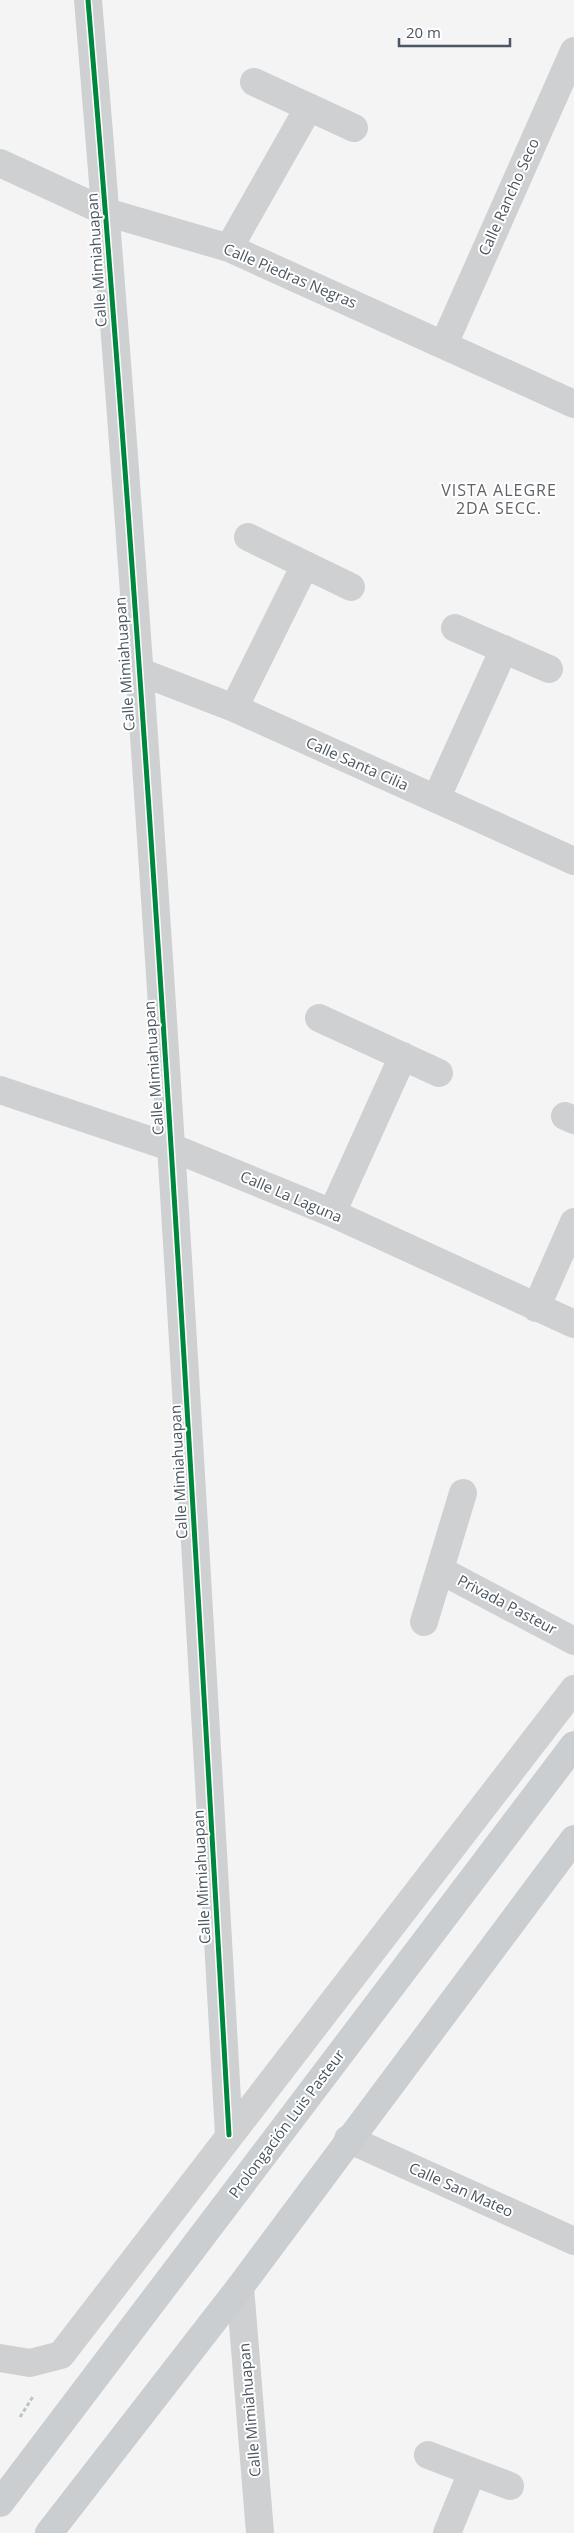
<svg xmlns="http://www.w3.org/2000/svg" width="574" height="2533" viewBox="0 0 574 2533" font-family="'Open Sans',sans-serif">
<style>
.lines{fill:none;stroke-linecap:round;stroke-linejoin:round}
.path{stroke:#bcc7c4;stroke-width:3;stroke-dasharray:4 2.5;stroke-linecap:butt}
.minor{stroke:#ced0d2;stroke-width:28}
.major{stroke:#caced1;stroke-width:28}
.cycleway-casing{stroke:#fff;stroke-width:8}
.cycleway{stroke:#00873e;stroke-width:5}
.labels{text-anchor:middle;stroke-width:4;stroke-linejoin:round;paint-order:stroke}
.street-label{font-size:15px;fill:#4a5661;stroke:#fff}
.neighbourhood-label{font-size:16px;letter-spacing:1px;fill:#5f6368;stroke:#fff}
</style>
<rect width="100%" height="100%" fill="#f4f4f4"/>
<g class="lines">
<path class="path" d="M20,2417L34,2395"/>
<path class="minor" d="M88,0C148,711 189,1423 229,2135
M254,82L354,128
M0,163L106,212L229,248L574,404
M229,248L309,107
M444,344L574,51
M248,537L351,587
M455,628L549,669
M138,671L234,708L574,861
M234,708L305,565
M436,799L504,649
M319,1018L439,1073
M0,1090L173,1148L332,1213L574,1324
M565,1116L574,1120
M332,1213L403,1056
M536,1308L574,1222
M440,1570L574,1641
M424,1622L463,1493
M348,2139L574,2241
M240,2287L260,2533
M0,2358L30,2363L61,2355L574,1689
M428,2455L510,2486
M447,2533L472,2472"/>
<path class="major" d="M0,2503L574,1745
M49,2533L240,2287L574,1839"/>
<g class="cycleway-casing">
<path id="cycleway" d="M88,0C148,711 189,1423 229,2135"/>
</g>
<use href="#cycleway" class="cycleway"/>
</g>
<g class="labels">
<g class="street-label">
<text transform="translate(509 197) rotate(-66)" y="5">Calle Rancho Seco</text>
<text transform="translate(97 260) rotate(-94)" y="5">Calle Mimiahuapan</text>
<text transform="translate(290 276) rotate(23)" y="5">Calle Piedras Negras</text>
<text transform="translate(125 664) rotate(-94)" y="5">Calle Mimiahuapan</text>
<text transform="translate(357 764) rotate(24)" y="5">Calle Santa Cilia</text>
<text transform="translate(154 1068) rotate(-94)" y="5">Calle Mimiahuapan</text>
<text transform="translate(291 1197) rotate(23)" y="5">Calle La Laguna</text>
<text transform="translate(179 1472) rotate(-93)" y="5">Calle Mimiahuapan</text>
<text transform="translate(507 1605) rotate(28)" y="5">Privada Pasteur</text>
<text transform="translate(202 1877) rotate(-93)" y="5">Calle Mimiahuapan</text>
<text transform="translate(287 2124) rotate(-53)" y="5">Prolongación Luis Pasteur</text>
<text transform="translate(461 2190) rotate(24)" y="5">Calle San Mateo</text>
<text transform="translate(250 2410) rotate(-95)" y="5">Calle Mimiahuapan</text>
</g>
<g class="neighbourhood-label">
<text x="499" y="496">VISTA ALEGRE<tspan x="499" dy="18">2DA SECC.</tspan></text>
</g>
</g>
<path d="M399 38v8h111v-8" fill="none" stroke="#4a5661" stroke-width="2.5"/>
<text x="406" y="38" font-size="15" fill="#4a5661" stroke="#ffffff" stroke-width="4" paint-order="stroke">20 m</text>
</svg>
